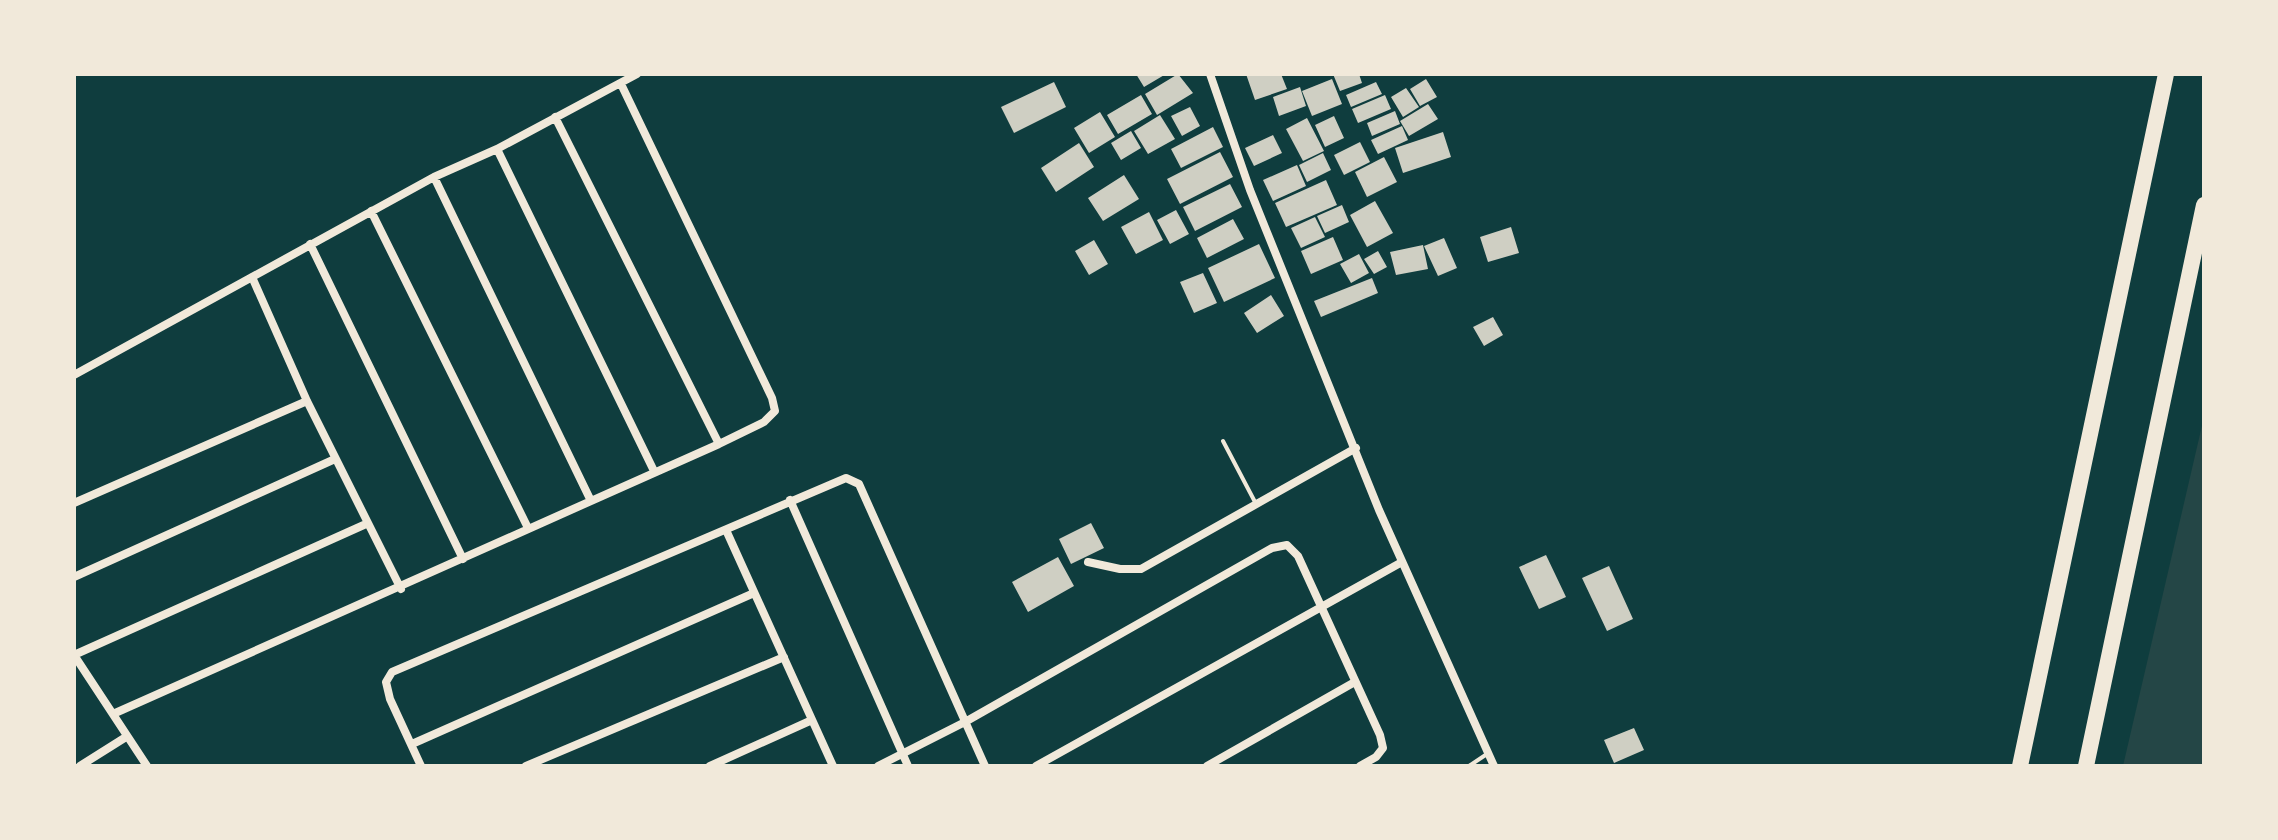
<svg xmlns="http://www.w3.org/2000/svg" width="2278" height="840" viewBox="0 0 2278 840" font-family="Roboto,sans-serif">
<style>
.green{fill:#244646}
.building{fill:#cfcfc3}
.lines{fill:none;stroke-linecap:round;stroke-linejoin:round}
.service{stroke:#f1e9da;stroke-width:4}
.minor{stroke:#f1e9da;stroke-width:8}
.motorway{stroke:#f1e9da;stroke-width:16}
</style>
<rect width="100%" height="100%" fill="#0f3d3e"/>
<path class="green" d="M2204,417V766H2123Z"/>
<path class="building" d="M1136,74H1166L1144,87Z
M1178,74L1193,93L1157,115L1145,94Z
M1246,74H1281L1287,89L1255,100Z
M1333,74H1359L1362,83L1340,91Z
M1332,79L1342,104L1312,116L1302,91Z
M1426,79L1437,97L1420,106L1410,89Z
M1054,82L1066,107L1014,133L1001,107Z
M1376,82L1382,94L1351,107L1346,95Z
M1300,87L1306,106L1279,116L1273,97Z
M1406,88L1419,107L1403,117L1391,97Z
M1141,95L1152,114L1118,134L1107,115Z
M1385,95L1391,109L1358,123L1352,109Z
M1428,104L1438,119L1409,136L1400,121Z
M1190,107L1200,126L1182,136L1171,116Z
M1395,111L1400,124L1372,136L1367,123Z
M1100,112L1115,137L1089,153L1074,128Z
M1160,115L1175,139L1148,154L1134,131Z
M1334,116L1344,138L1325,147L1315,125Z
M1307,118L1324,151L1303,161L1286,129Z
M1402,126L1408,140L1378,154L1371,140Z
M1213,127L1223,147L1181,168L1171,149Z
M1131,131L1141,148L1121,160L1111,143Z
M1443,132L1451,157L1403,173L1395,148Z
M1273,135L1282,153L1254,166L1245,148Z
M1360,142L1370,162L1344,175L1334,155Z
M1079,143L1094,167L1056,192L1041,168Z
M1220,152L1233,177L1180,204L1167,179Z
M1323,153L1331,170L1307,182L1299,165Z
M1384,157L1397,182L1367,197L1355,172Z
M1297,165L1306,186L1273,201L1263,180Z
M1124,175L1139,199L1103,221L1088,198Z
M1326,180L1337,205L1286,227L1275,203Z
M1230,184L1242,207L1195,231L1183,207Z
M1375,201L1393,233L1367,247L1350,215Z
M1342,205L1349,222L1325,233L1317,216Z
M1176,210L1189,234L1170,244L1157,220Z
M1149,212L1163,240L1136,254L1121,227Z
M1315,217L1325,237L1301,248L1291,228Z
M1233,219L1244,239L1207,258L1197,238Z
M1511,227L1519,253L1488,262L1480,237Z
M1333,237L1343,260L1311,274L1301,251Z
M1444,238L1457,268L1438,276L1424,246Z
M1094,240L1108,264L1089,275L1075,251Z
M1259,244L1275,278L1224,302L1208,268Z
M1423,245L1428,269L1396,275L1390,252Z
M1378,251L1387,267L1374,274L1364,259Z
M1359,254L1369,273L1351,283L1340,264Z
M1203,273L1217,303L1194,313L1180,282Z
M1372,278L1378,293L1321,317L1314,301Z
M1271,295L1284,316L1257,333L1244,313Z
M1493,317L1503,335L1484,346L1473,327Z
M1091,523L1104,548L1071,564L1059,539Z
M1546,555L1566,597L1539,609L1519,567Z
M1058,557L1074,586L1028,612L1012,582Z
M1609,566L1633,619L1607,631L1582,578Z
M1634,728L1644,750L1614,763L1604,740Z"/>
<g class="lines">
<path class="service" d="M1223,441L1255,502
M1469,766L1487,754"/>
<path class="minor" d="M1210,74L1250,190L1379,510L1494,766
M555,117L719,444
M497,149L654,471
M434,177L591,501
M371,211L528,528
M310,244L463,559
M252,277L307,401L401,589
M74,375L434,177L497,149L637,74
M790,500L908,766
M74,503L307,401
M726,530L833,766
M1088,562L1120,569H1141L1356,448
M74,577L335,459
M74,655L366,524
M74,655L147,766
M113,714L719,444L764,422L775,411L772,398L621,84
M412,744L754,593
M80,766L126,737
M421,766L390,699L386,682L392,672L846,478L859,484L985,766
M526,766L784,657
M710,766L812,720
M878,766L965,722L1272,548L1287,545L1298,556L1380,735L1383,748L1376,757L1360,766
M1036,766L1402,562
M1207,766L1353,683"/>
<path class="motorway" d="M2020,766L2166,74
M2086,766L2204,205"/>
</g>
<rect width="2278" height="840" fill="none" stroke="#f1e9da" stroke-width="152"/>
</svg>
